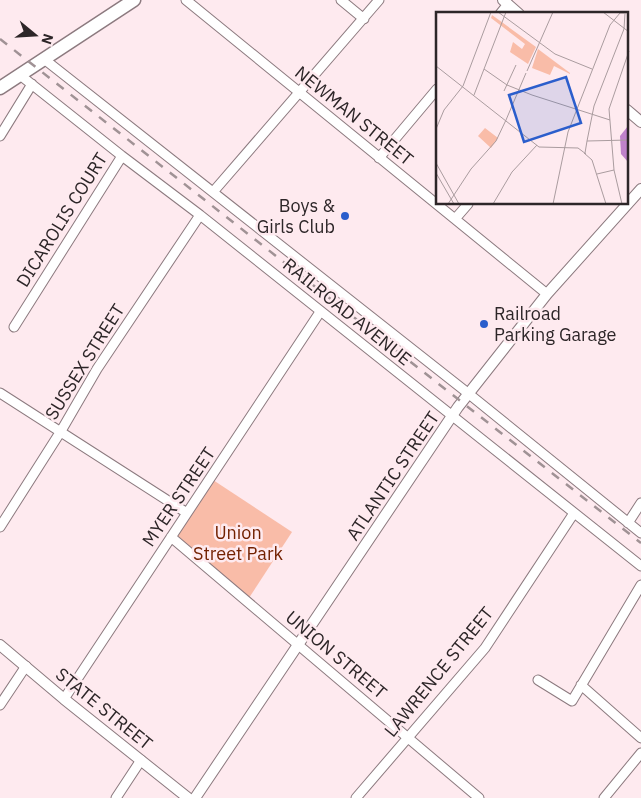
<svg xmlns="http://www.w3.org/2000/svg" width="641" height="798" viewBox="0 0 641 798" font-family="'IBM Plex Sans',sans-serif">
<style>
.green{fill:#f9bca8}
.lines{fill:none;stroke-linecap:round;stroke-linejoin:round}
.minor-casing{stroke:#8c7a7f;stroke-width:11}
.tertiary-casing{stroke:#8c7a7f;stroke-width:12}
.secondary-casing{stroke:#8c7a7f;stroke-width:15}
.minor{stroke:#fff;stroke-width:9}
.tertiary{stroke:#fff;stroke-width:10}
.secondary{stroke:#fff;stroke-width:12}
.rail{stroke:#a09295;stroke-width:2.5;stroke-dasharray:9 9;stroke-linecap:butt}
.poi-dot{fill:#2b5ecc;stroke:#feeaef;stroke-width:2}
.labels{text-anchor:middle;stroke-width:5;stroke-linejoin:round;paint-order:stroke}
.street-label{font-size:18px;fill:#2d2628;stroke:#feeaef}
.poi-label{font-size:18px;fill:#2d2628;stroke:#feeaef;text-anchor:end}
.park-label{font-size:18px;fill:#732100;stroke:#feeaef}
.inset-road{fill:none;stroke:#aa9c9f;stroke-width:1}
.view{fill:#2b5ecc;fill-opacity:0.15;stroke:#2b5ecc;stroke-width:2.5}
.inset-edge{fill:none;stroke:#2d2628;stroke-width:2.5}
</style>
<rect width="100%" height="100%" fill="#feeaef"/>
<path class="green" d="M210,478L292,532L247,601L171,537Z"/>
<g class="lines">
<g class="minor-casing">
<path id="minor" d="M186,0L547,294
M341,0L364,19
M500,14L508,4
M44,59L469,394L641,533
M20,75L122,156L200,215L641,566
M0,136L32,84
M379,158L437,89
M213,192L379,0
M455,219L468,204
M14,327L122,156
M0,393L187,513
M628,523L641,503
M0,527L61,431L97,369L200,215
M171,537L479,798
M538,680L572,701L641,585
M581,685L641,738
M64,699L320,312
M0,705L26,666
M116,798L141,760
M356,798L485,648L574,513
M604,798L641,753"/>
</g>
<g class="tertiary-casing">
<path id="tertiary" d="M503,0L519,14
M627,110L641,122
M0,645L64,699L188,798
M195,798L458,407L547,294L641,189"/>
</g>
<g class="secondary-casing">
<path id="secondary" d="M0,88L134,0"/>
</g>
<use href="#minor" class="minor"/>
<use href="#tertiary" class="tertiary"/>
<use href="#secondary" class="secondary"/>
<path class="rail" d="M0,39L641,543"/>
</g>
<g class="poi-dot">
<circle cx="345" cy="216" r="5"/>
<circle cx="484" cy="324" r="5"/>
</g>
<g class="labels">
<g class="street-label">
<text transform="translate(354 116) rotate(39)" y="6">NEWMAN STREET</text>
<text transform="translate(62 220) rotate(-58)" y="6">DICAROLIS COURT</text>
<text transform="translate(347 312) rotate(39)" y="6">RAILROAD AVENUE</text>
<text transform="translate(85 362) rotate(-58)" y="6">SUSSEX STREET</text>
<text transform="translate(393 476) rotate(-56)" y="6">ATLANTIC STREET</text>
<text transform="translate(179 497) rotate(-56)" y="6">MYER STREET</text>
<text transform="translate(336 655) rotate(40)" y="6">UNION STREET</text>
<text transform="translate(439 672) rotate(-51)" y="6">LAWRENCE STREET</text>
<text transform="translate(104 709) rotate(39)" y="6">STATE STREET</text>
</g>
<g class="poi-label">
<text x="335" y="212">Boys &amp;<tspan x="335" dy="21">Girls Club</tspan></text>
<text x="494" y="320" text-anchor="start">Railroad<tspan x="494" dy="21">Parking Garage</tspan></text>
</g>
<g class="park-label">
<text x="238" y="539">Union<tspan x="238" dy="21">Street Park</tspan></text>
</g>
</g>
<g transform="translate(436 12)">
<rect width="192" height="192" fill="#feeaef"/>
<path d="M56,3L100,35L92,52L74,40L77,30L86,37L89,32L55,6ZM102,37L134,61V62L118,54L114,63L96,56ZM49,116L62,126L55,136L42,124Z" fill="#f9bca8"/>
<path d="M192,114V150L185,142L184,124Z" fill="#bf82ca"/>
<path class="inset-road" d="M62,0L119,42L156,57M167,0L193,20M0,54L103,135L142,136L150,142M48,57L71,73L96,83L174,108M91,59L117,0M68,79L80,53M38,83L70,0M70,108L90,61M0,117L8,98L27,74L55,0M151,129L158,94L188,17L189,1M148,141L156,148L170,192M149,141L151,129L193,128M0,151L23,192M0,161L18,192M161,162L178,158M12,192L35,157L60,129L70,108M57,192L76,160L101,133M117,192L132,120L174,13L184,1H188M186,192L178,158L173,97L193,39"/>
<path class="view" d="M130,65L145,111L88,130L73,83Z"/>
<rect width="192" height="192" class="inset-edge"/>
</g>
<g transform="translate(35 35) rotate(108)" stroke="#feeaef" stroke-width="4" paint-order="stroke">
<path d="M0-4L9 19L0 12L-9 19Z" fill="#2d2628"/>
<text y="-8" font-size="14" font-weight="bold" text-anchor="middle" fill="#2d2628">N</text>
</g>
</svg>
